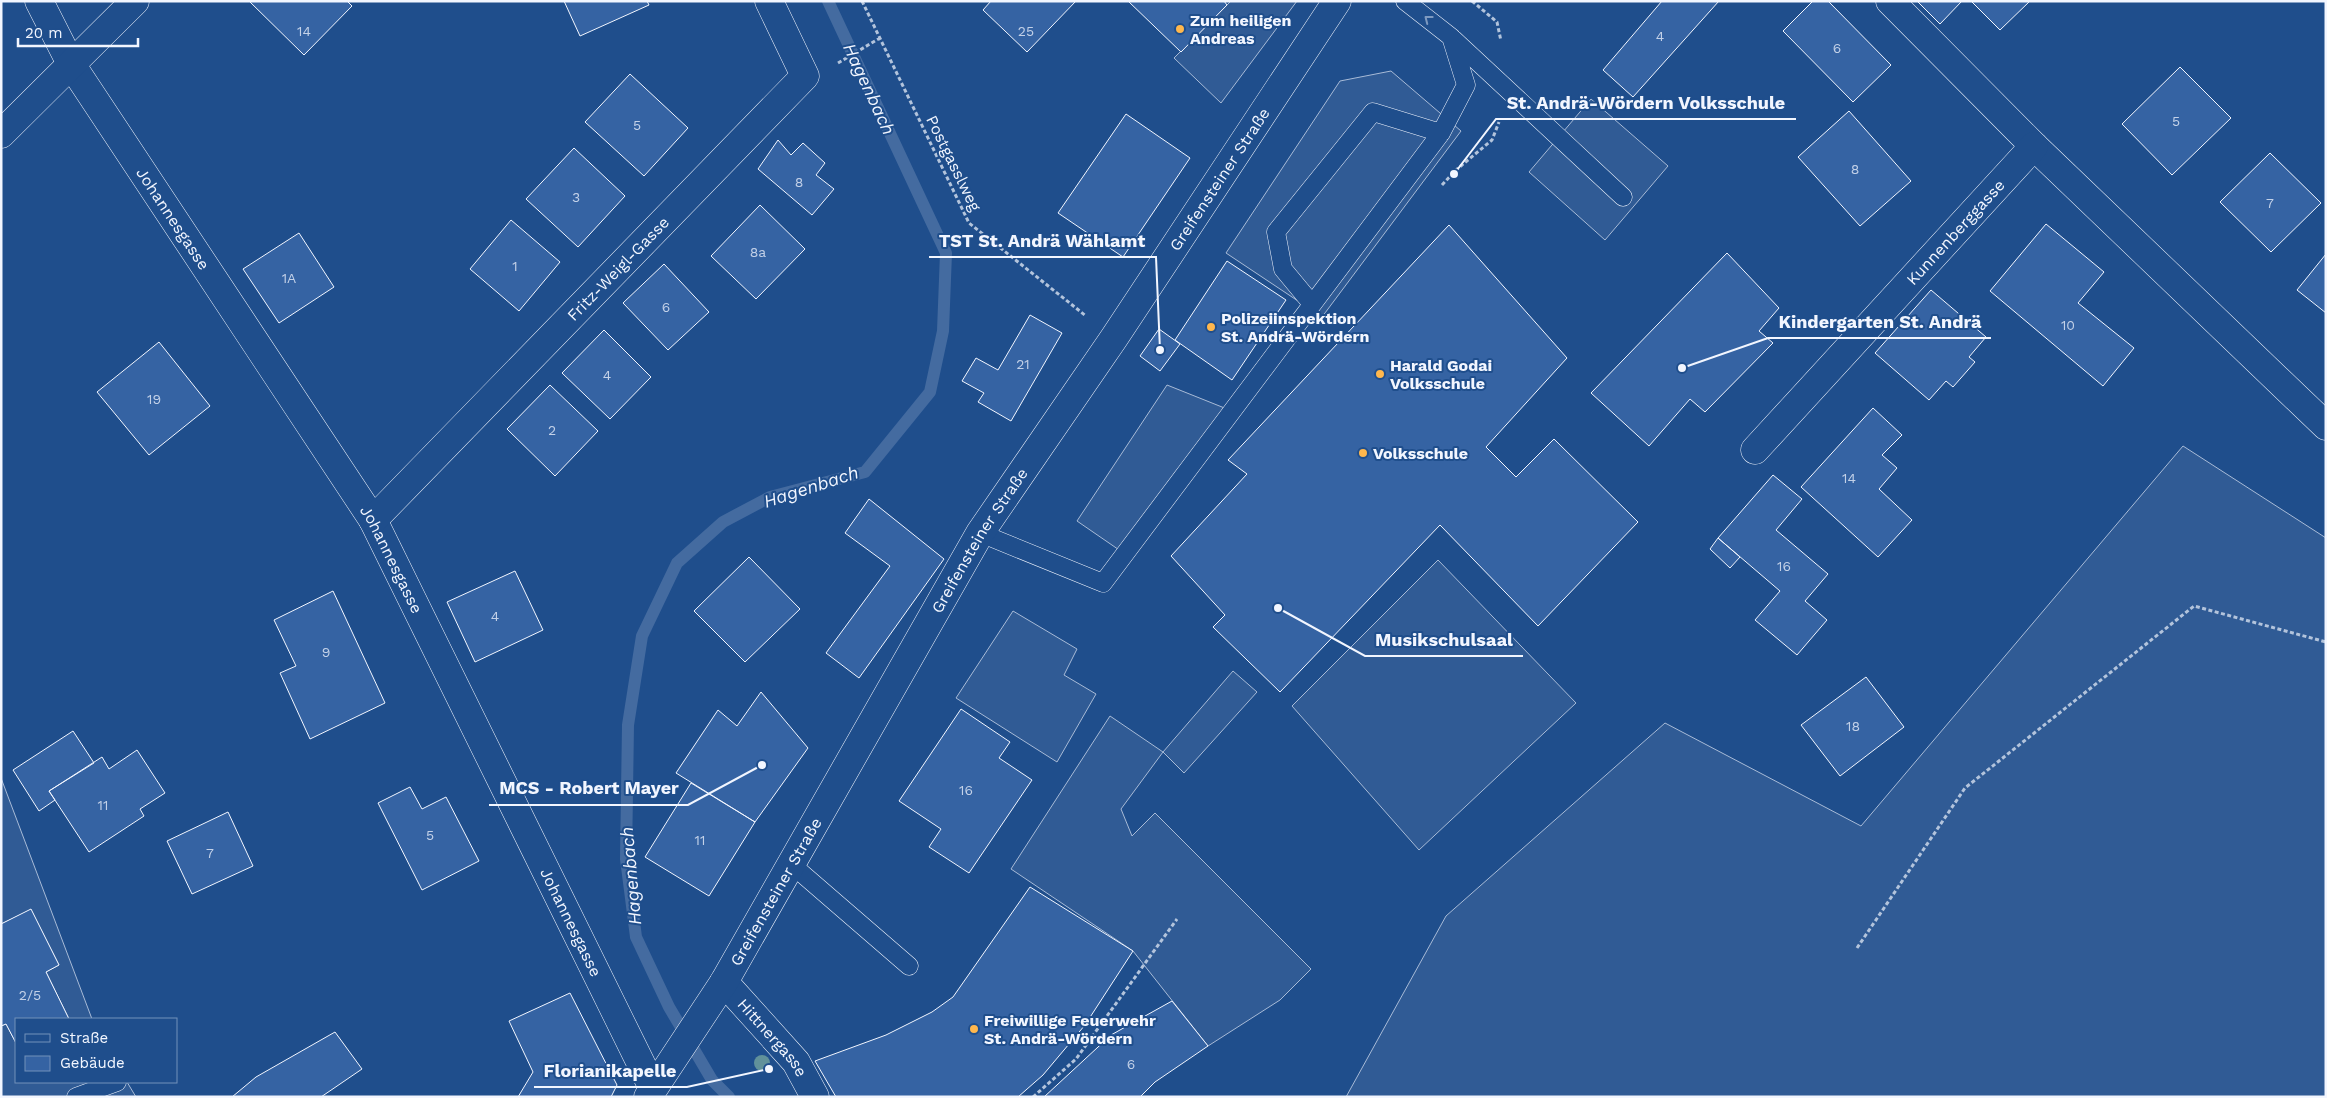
<svg xmlns="http://www.w3.org/2000/svg" width="2327" height="1098" viewBox="0 0 2327 1098" font-family="'Work Sans',sans-serif">
<style>
.built{fill:#305b95;stroke:#a8bbd7}
.lines{fill:none;stroke-linecap:round;stroke-linejoin:round}
.stream{stroke:#446ba0;stroke-width:12}
.building{fill:#3563a3;stroke:#f2f6ff}
.lane-casing{stroke:#f2f6ff;stroke-width:19}
.street-casing{stroke:#f2f6ff;stroke-width:29}
.secondary-casing{stroke:#f2f6ff;stroke-width:29}
.path{stroke:#b3c4dc;stroke-width:3;stroke-dasharray:4 2.5;stroke-linecap:butt}
.lane{stroke:#1f4e8c;stroke-width:18}
.street{stroke:#1f4e8c;stroke-width:28}
.secondary{stroke:#1f4e8c;stroke-width:28}
.tree{fill:#61919a}
.oneway{stroke:#7e9ac0}
.poi-dot{fill:#ffb74d;stroke:#1f4e8c;stroke-width:2}
.labels{text-anchor:middle;stroke-width:4;stroke-linejoin:round;paint-order:stroke}
.number-label{font-size:14px;fill:#c3d1e8}
.poi-label{font-size:16px;font-weight:bold;fill:#f2f6ff;stroke:#1f4e8c;text-anchor:start}
.street-label{font-size:16px;fill:#f2f6ff;stroke:#1f4e8c}
.water-label{font-size:18px;font-style:italic;fill:#f2f6ff;stroke:#1f4e8c}
.leader{fill:none;stroke:#f2f6ff;stroke-width:2}
.callout-dot{fill:#f2f6ff;stroke:#1f4e8c;stroke-width:2}
.callout-label{font-size:18px;text-anchor:middle;font-weight:bold;fill:#f2f6ff;stroke:#1f4e8c;stroke-width:4;stroke-linejoin:round;paint-order:stroke}
</style>
<rect width="100%" height="100%" fill="#1f4e8c"/>
<path class="built" d="M1231,1H1297L1221,103L1174,58Z
M1391,71L1461,131L1322,317L1226,253L1340,81Z
M1591,99L1668,166L1605,240L1529,172Z
M1167,385L1232,411L1125,554L1077,521Z
M2183,446L2326,538V1097H1346L1446,916L1665,723L1861,826Z
M1438,560L1576,703L1419,850L1292,706Z
M1013,611L1077,649L1064,675L1096,694L1057,762L956,698Z
M1233,671L1257,692L1184,773L1163,752L1121,809L1132,836L1155,813L1311,969L1280,1000L1208,1046L1133,951L1011,869L1110,716L1163,752Z
M1,778L92,1019H69L46,972L59,965L31,910L1,924Z
M6,1024L16,1043V1082H127L136,1097H1V1026Z"/>
<g class="lines">
<path class="stream" d="M729,1097L712,1080L669,1007L636,937L626,859L628,725L642,636L677,563L723,522L770,497L865,472L930,392L943,331L946,253L828,1"/>
</g>
<path class="building" d="M249,1H347L352,6L304,55Z
M564,1H647L649,5L580,36Z
M991,1H1076L1027,52L983,10Z
M1128,1H1224L1227,5L1181,52Z
M1662,1H1719L1633,97L1603,70Z
M1813,1H1828L1891,65L1853,102L1783,31Z
M1917,1H1962L1940,24Z
M1971,1H2030L2000,30Z
M2180,67L2231,118L2172,175L2122,124Z
M630,74L688,128L644,176L585,122Z
M1849,111L1911,181L1860,226L1798,157Z
M1126,114L1190,158L1123,257L1058,213Z
M778,140L791,155L803,143L825,163L816,175L834,189L812,215L758,169Z
M574,148L625,196L578,247L526,199Z
M2270,153L2321,203L2271,252L2220,202Z
M760,205L805,249L756,299L711,256Z
M511,220L560,262L519,311L470,269Z
M2046,224L2104,272L2078,303L2134,348L2103,386L1990,291Z
M1449,225L1567,358L1486,447L1516,477L1554,439L1638,522L1538,626L1440,525L1280,692L1213,627L1225,615L1171,556L1247,474L1228,460Z
M299,233L334,287L279,323L243,269Z
M1727,253L1779,308L1759,331L1773,343L1705,412L1690,399L1649,446L1591,393Z
M2326,254V313L2297,290Z
M1227,261L1286,300L1232,380L1175,340Z
M664,264L709,312L668,350L623,303Z
M1931,290L1986,337L1969,357L1975,362L1953,387L1946,381L1929,400L1875,353Z
M1030,315L1062,333L1011,421L978,402L984,393L962,381L976,358L998,370Z
M1159,329L1180,344L1160,371L1140,356Z
M604,330L651,377L610,419L562,373Z
M159,342L210,406L149,455L97,392Z
M550,385L598,431L555,476L507,429Z
M1873,408L1902,435L1882,455L1897,468L1879,489L1912,520L1878,557L1801,487Z
M1773,475L1802,499L1776,530L1828,574L1805,601L1827,620L1797,655L1755,620L1780,591L1718,538Z
M869,499L944,559L859,678L826,653L890,566L845,533Z
M1718,538L1740,557L1730,568L1710,549Z
M749,557L800,609L745,662L694,611Z
M515,571L543,630L475,662L447,602Z
M333,591L385,703L310,739L280,673L296,666L274,620Z
M1866,677L1904,727L1840,776L1801,725Z
M761,692L808,748L755,822L676,773L718,710L737,726Z
M961,709L1010,742L999,758L1032,780L969,873L929,847L941,829L899,801Z
M73,731L94,763L49,791L55,800L39,811L13,770Z
M137,750L165,793L140,809L144,816L89,852L49,791L102,757L109,769Z
M691,783L755,822L709,896L645,857Z
M410,787L422,809L446,797L479,861L422,890L378,803Z
M228,812L253,866L192,894L167,841Z
M1030,887L1133,951L1085,1025L1043,1075L1018,1097H836L815,1061L886,1035L932,1012L953,997Z
M31,909L59,965L46,972L69,1019H16V1043L6,1024L1,1026V924Z
M570,993L617,1085L611,1097H518L533,1072L509,1021Z
M1172,1001L1208,1046L1155,1082L1140,1097H1044L1111,1035Z
M335,1032L362,1069L321,1097H232L256,1077Z"/>
<g class="lines">
<g class="lane-casing">
<path id="lane" d="M1405,1L1451,37L1623,197
M1312,304L1283,269L1276,232L1373,112L1441,133
M980,533L1103,583L1441,133L1466,85L1451,37
M791,864L909,966
M76,1097L117,1082"/>
</g>
<g class="street-casing">
<g id="street">
<path id="s1" d="M39,1L71,64L373,520L653,1088"/>
<path d="M1890,1L2034,146L2326,426"/>
<path d="M1,134L135,1"/>
<path id="s2" d="M1755,450L2034,146"/>
<path id="s3" d="M373,520L805,76L769,1"/>
<path id="s4" d="M724,982L796,1062L815,1097"/>
</g>
</g>
<g class="secondary-casing">
<g id="secondary">
<path id="s5" d="M648,1097L724,982L980,533L1114,338L1337,1"/>
</g>
</g>
<path class="path" d="M862,1L969,223L1086,316
M1472,1L1497,22L1501,41
M838,63L880,38
M1442,185L1456,170L1492,140L1499,122
M1857,948L1965,788L2194,606L2326,642
M1033,1097L1076,1059L1177,919"/>
<use href="#lane" class="lane"/>
<use href="#street" class="street"/>
<use href="#secondary" class="secondary"/>
</g>
<circle class="tree" cx="762" cy="1063" r="8"/>
<defs><path id="oneway-chevron" d="M-2-3.5L2.5 0L-2 3.5" fill="none" stroke-width="1.6" stroke-linecap="round" stroke-linejoin="round" transform="scale(1.25)"/></defs>
<use class="oneway" href="#oneway-chevron" transform="translate(1428 19) rotate(-142)"/>
<g class="poi-dot">
<circle cx="1180" cy="29" r="5"/>
<circle cx="1211" cy="327" r="5"/>
<circle cx="1380" cy="374" r="5"/>
<circle cx="1363" cy="453" r="5"/>
<circle cx="974" cy="1029" r="5"/>
</g>
<g class="labels">
<g class="number-label">
<text x="304" y="36">14</text>
<text x="1026" y="36">25</text>
<text x="1660" y="41">4</text>
<text x="1837" y="53">6</text>
<text x="2176" y="126">5</text>
<text x="637" y="130">5</text>
<text x="1855" y="174">8</text>
<text x="799" y="187">8</text>
<text x="576" y="202">3</text>
<text x="2270" y="208">7</text>
<text x="758" y="257">8a</text>
<text x="515" y="271">1</text>
<text x="289" y="283">1A</text>
<text x="666" y="312">6</text>
<text x="2068" y="330">10</text>
<text x="1023" y="369">21</text>
<text x="607" y="380">4</text>
<text x="154" y="404">19</text>
<text x="552" y="435">2</text>
<text x="1849" y="483">14</text>
<text x="1784" y="571">16</text>
<text x="495" y="621">4</text>
<text x="326" y="657">9</text>
<text x="1853" y="731">18</text>
<text x="966" y="795">16</text>
<text x="103" y="810">11</text>
<text x="430" y="840">5</text>
<text x="700" y="845">11</text>
<text x="210" y="858">7</text>
<text x="30" y="1000">2/5</text>
<text x="1131" y="1069">6</text>
</g>
<g class="poi-label">
<text x="1190" y="26">Zum heiligen<tspan x="1190" dy="18">Andreas</tspan></text>
<text x="1221" y="324">Polizeiinspektion<tspan x="1221" dy="18">St. Andrä-Wördern</tspan></text>
<text x="1390" y="371">Harald Godai<tspan x="1390" dy="18">Volksschule</tspan></text>
<text x="1373" y="459">Volksschule</text>
<text x="984" y="1026">Freiwillige Feuerwehr<tspan x="984" dy="18">St. Andrä-Wördern</tspan></text>
</g>
<g class="street-label">
<text transform="translate(954 163) rotate(64)" y="6">Postgasslweg</text>
<text dy="6" stroke="none"><textPath href="#s5" startOffset="1082">Greifensteiner Straße</textPath></text>
<text dy="6" stroke="none"><textPath href="#s1" startOffset="256">Johannesgasse</textPath></text>
<text dy="6" stroke="none"><textPath href="#s2" startOffset="296">Kunnenberggasse</textPath></text>
<text dy="6" stroke="none"><textPath href="#s3" startOffset="351">Fritz-Weigl-Gasse</textPath></text>
<text dy="6" stroke="none"><textPath href="#s5" startOffset="648">Greifensteiner Straße</textPath></text>
<text dy="6" stroke="none"><textPath href="#s1" startOffset="661">Johannesgasse</textPath></text>
<text dy="6" stroke="none"><textPath href="#s5" startOffset="242">Greifensteiner Straße</textPath></text>
<text dy="6" stroke="none"><textPath href="#s1" startOffset="1066">Johannesgasse</textPath></text>
<text dy="6" stroke="none"><textPath href="#s4" startOffset="74">Hittnergasse</textPath></text>
</g>
<g class="water-label">
<text transform="translate(869 89) rotate(65)" y="6">Hagenbach</text>
<text transform="translate(811 487) rotate(-18)" y="6">Hagenbach</text>
<text transform="translate(631 876) rotate(-95)" y="6">Hagenbach</text>
</g>
</g>
<path class="leader" d="M1454 174L1496 119H1796M1160 350L1156 257H929M1682 368L1768 338H1991M1278 608L1365 656H1523M762 765L688 805H489M769 1069L687 1087H534"/>
<g class="callout-dot">
<circle cx="1454" cy="174" r="5"/>
<circle cx="1160" cy="350" r="5"/>
<circle cx="1682" cy="368" r="5"/>
<circle cx="1278" cy="608" r="5"/>
<circle cx="762" cy="765" r="5"/>
<circle cx="769" cy="1069" r="5"/>
</g>
<g class="callout-label">
<text x="1646" y="109">St. Andrä-Wördern Volksschule</text>
<text x="1042" y="247">TST St. Andrä Wählamt</text>
<text x="1880" y="328">Kindergarten St. Andrä</text>
<text x="1444" y="646">Musikschulsaal</text>
<text x="589" y="794">MCS - Robert Mayer</text>
<text x="610" y="1077">Florianikapelle</text>
</g>
<rect width="2327" height="1098" fill="none" stroke="#f2f6ff" stroke-width="5"/>
<rect x="15" y="1018" width="162" height="65" fill="#1f4e8c" stroke="#7391ba"/>
<rect x="25" y="1034" width="25" height="8" fill="#1f4e8c" stroke="#7391ba"/>
<text x="60" y="1043" font-size="15" fill="#f2f6ff">Straße</text>
<rect x="25" y="1056" width="25" height="15" fill="#3563a3" stroke="#7391ba"/>
<text x="60" y="1068" font-size="15" fill="#f2f6ff">Gebäude</text>
<path d="M18 38v8h120v-8" fill="none" stroke="#f2f6ff" stroke-width="2.5"/>
<text x="25" y="38" font-size="15" fill="#f2f6ff" stroke="#1f4e8c" stroke-width="4" paint-order="stroke">20 m</text>
</svg>
